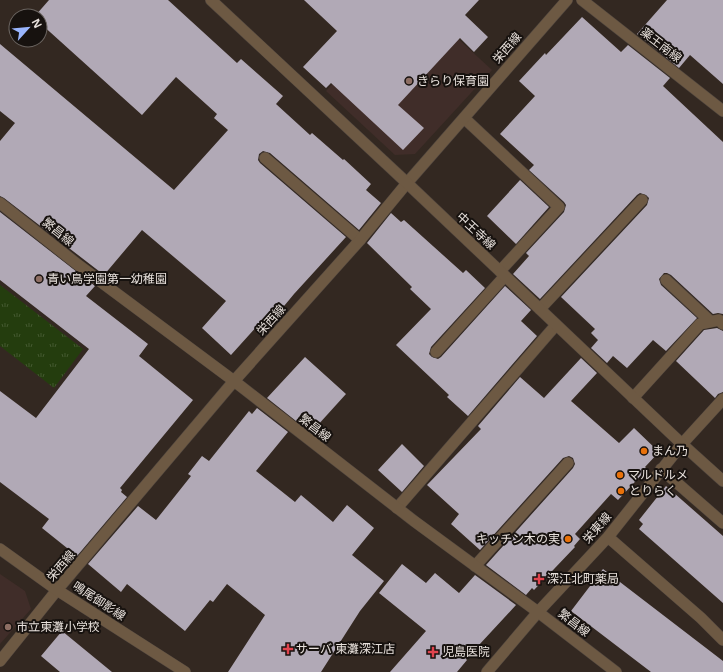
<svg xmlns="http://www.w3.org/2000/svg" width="723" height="672" viewBox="0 0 723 672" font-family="'Noto Sans','Noto Sans JP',sans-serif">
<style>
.education{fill:#402d29}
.park{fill:url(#park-tufts)}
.building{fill:#b1a9b6}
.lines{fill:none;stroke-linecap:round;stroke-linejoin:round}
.service-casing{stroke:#50463f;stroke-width:12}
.minor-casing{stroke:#50463f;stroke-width:12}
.tertiary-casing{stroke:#50463f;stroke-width:12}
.service{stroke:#6d5943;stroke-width:11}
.minor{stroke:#6d5943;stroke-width:11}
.tertiary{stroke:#6d5943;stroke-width:11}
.education-dot{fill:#8d6e63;stroke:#17120f;stroke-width:1.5}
.food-dot{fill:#e8710a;stroke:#17120f;stroke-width:1.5}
.health-dot{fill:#e0444e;stroke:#17120f;stroke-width:1.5}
.labels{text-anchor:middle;stroke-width:4;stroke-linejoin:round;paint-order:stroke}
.street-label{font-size:12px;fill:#e8e1dc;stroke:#17120f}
.poi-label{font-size:12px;fill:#e8e1dc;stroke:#17120f;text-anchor:start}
</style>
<defs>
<pattern id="park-tufts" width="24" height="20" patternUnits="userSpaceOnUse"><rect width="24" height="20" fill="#243d0e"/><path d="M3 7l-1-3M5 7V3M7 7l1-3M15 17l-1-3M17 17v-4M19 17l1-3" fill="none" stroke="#445930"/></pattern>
</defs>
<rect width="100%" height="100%" fill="#332821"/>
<path class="education" d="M410,0H416L492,70L415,154L395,155L326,91Z
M0,574L25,591L31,609L0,644Z"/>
<path class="park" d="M0,285L83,349L54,388L0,346Z"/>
<path class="building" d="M49,0H168L237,63L241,59L283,96L276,104L310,135L312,133L343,160L344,159L371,184L366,190L381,203L359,230L270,153L263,151L259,154L258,160L260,163L346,237L294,294L265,329L259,324L231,355L202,328L226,301L142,230L104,275L4,198L0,196V141L15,123L0,111V44L174,190L228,130L214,118L217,114L176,77L142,115L40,23V16H35Z
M304,0H479L465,15L488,37L474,52L460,38L398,105L424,128L403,150L331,83L326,88L303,67L337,31Z
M667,0H723V84L690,55L679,68L637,34Z
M582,17L621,52L628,45L670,78L663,86L723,142V314L718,313L713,314L671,275L667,273H664L659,279L661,285L697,318L666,351L653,340L627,368L613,356L607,363L591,348L598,340L591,333L595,329L561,297L647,205L649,198L646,195L640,193L637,195L540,299L513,274L529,256L526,253L564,212L566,205L564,202L529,170L534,165L500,134L535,96L519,81L545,53L546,55Z
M520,180L549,207L516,244L487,216Z
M0,212L95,286L86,296L148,344L139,356L193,400L120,488L122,490L121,492L127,497L77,556L42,528L49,519L0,482V391L36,418L89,349L0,280Z
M391,213L401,222L404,220L463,273L466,270L485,288L431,347L429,354L432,357L438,359L441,357L505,286L531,310L521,321L537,336L468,416L447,397L449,395L396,345L431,309L410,289L412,287L367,243Z
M717,328L723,331V392L718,394L715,398L676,361L704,330Z
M305,357L346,394L317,426L302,413L296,421L267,398Z
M581,358L597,373L571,401L619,443L634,428L659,452L645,467L647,469L618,500L611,494L575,534L580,539L574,546L575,547L534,590L532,588L526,595L486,565L573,468L575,464L573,458L569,456L563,458L480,550L451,524L459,514L427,485L481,429L478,426L520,377L544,398Z
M257,408L288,432L256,471L295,502L301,495L333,522L347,505L374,528L352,555L384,581L360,611L321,672H228L265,615L227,584L213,602L210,600L185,631L127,584L121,592L88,564L138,506L156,520L191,476L188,474L202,456L209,461L249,411L252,414Z
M402,444L424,466L402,492L378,470Z
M666,486L723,536V603L639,529L643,524L639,520Z
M402,564L426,583L435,573L459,593L475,575L516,605L466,659L467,660L457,672H390L426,631L379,593Z
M603,569L723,661V672H651L571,611Z
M62,631L112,672H60L41,656Z"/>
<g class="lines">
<g class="service-casing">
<path id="service" d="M464,118L559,207L500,271
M265,158L360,240
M666,280L710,321
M540,309L642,200
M436,352L505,276
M633,398L700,324L719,320L723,324
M397,508L556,325
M475,566L568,463"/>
</g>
<g class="minor-casing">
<path id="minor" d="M582,0L723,111
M0,203L77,264L234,381L414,521L538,612L616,672
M682,444L723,481
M661,469L723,523
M608,537L701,618L723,640
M0,661L57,590L234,381L360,240L407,183L567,0
M487,672L538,612L608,537L682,444L723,399"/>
</g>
<g class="tertiary-casing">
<path id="tertiary" d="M211,0L407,183L682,444
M0,549L57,590L185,672"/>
</g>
<use href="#service" class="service"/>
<use href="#minor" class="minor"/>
<use href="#tertiary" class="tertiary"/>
</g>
<g class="education-dot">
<circle cx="409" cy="81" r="4"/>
<circle cx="39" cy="279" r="4"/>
<circle cx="8" cy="627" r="4"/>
</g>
<g class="food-dot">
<circle cx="644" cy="451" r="4"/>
<circle cx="620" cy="475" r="4"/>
<circle cx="621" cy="491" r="4"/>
<circle cx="568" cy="539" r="4"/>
</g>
<g class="health-dot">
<path d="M537 573h4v4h4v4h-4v4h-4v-4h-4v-4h4z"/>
<path d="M286 643h4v4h4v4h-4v4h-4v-4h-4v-4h4z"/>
<path d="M431 646h4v4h4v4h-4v4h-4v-4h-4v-4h4z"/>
</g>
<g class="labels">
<g class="street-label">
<text transform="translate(661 45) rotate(38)" y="4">薬王南線</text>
<text transform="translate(507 48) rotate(-49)" y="4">栄西線</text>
<text transform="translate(476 231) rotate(43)" y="4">中王寺線</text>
<text transform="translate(58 232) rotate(39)" y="4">繁昌線</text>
<text transform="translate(271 320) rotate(-48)" y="4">栄西線</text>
<text transform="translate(315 428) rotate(38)" y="4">繁昌線</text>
<text transform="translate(597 528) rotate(-49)" y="4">栄東線</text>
<text transform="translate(61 566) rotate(-50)" y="4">栄西線</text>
<text transform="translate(99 601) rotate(33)" y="4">鳴尾御影線</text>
<text transform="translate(574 623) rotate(38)" y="4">繁昌線</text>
</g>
<g class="poi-label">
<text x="417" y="85">きらり保育園</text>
<text x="47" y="283">青い鳥学園第一幼稚園</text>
<text x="652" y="455">まん乃</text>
<text x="628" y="479">マルドルメ</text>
<text x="629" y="495">とりらく</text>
<text x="560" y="543" text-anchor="end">キッチン木の実</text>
<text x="547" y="583">深江北町薬局</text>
<text x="16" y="631">市立東灘小学校</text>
<text x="296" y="653">サーバ 東灘深江店</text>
<text x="442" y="656">児島医院</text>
</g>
</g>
<g transform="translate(28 28) rotate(63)"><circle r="19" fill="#17120f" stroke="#6b6561"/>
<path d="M0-3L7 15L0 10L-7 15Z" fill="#99b5fd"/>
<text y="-6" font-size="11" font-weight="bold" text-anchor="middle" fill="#e8e1dc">N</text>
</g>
</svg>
